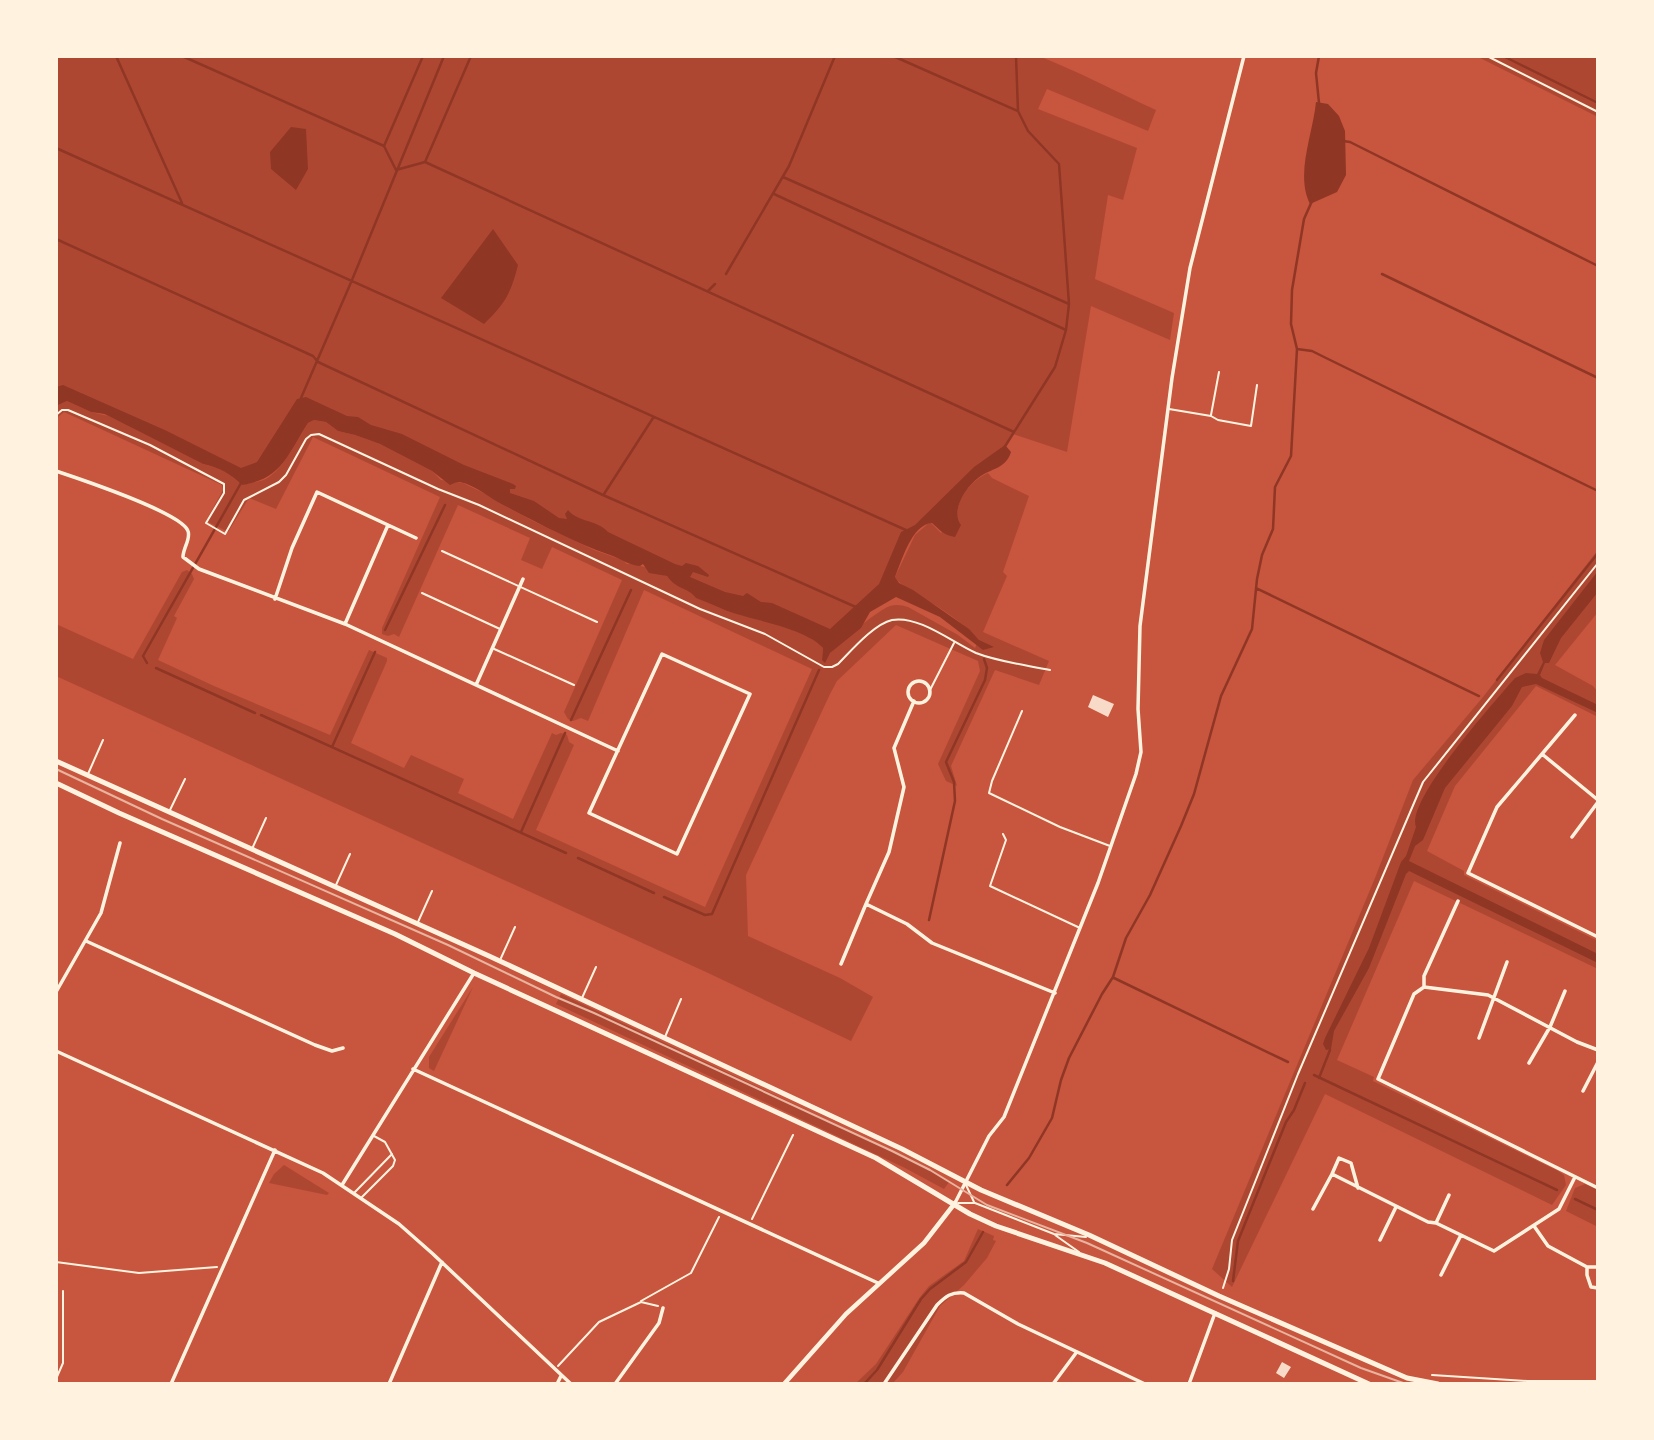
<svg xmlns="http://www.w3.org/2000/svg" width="1654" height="1440" viewBox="0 0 1654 1440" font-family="'Space Grotesk',sans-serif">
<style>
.green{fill:#ae4732}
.water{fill:#8f3625}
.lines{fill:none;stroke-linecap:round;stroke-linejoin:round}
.stream{stroke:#8f3625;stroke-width:2.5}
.building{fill:#f7dbc8}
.path{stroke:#fff3e0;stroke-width:2}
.service{stroke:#fff3e0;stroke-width:2}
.minor{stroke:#fff3e0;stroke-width:3.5}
.tertiary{stroke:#fff3e0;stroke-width:4.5}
.secondary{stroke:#fff3e0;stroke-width:5}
.tram{stroke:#e9b49f;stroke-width:2}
</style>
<rect width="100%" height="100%" fill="#c8553d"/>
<path class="green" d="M56,56H1039C1079,72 1117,92 1156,110L1148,131L1047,89L1038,109L1137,148L1123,200L1108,195L1095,279L1174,313L1170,340L1091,306L1067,452L1013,434L1001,452L905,537L886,583L826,642L304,404L272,468L243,477L125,424L203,464L217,468L235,476L242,485C250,483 262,482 269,477C286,465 297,440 308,423L314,420L326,422L338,431L355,435L380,444L432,471L441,480L463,483L490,496L499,503L535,522L594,550L622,560L627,564C645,564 651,572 667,576C676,590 688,587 697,598C707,602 717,607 727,611C752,619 805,628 823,648L822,660C838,646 872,613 890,606C896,604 902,605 908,607L958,635L975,648L979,640C966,626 951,615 935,605C926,599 898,585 895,577L915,535L930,522L941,533L957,519C956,500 970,481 988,473L992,478L1029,496L1003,572L1007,576L983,632L1049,661L1039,685L995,670L951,766L957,786L946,781L938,764L980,671L978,661L896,625L837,681L830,694L746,875L748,936L840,978L873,997L851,1041L706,972L56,676V624L133,659L182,572L187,570L192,574L194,579L174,616L177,618L158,660L214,686L330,735L369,650L387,658V661L351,743L404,768L411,755L464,779L458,793L513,819L552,733L556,735L561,733L567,735L569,742L574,745L536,830L705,907L812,669L644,590L588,721L581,718L573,721L568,719L564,712L622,580L552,547L542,569L521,560L530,538L458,505L399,637L394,634L388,636L382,634V628L440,497L313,437L276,509L249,498L228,532L206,521L223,490L222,485L64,412L58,417L56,423V406L67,401L91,412L108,416L67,396L56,401Z
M1476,56H1598V117Z
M1598,550V612L1555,665L1593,686L1598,692V717L1536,686L1455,786L1427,851L1464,871V875L1598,941V969L1414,881L1337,1060L1374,1077L1373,1081L1558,1171L1564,1175L1566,1185L1552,1205L1325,1094L1232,1287L1212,1269L1375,878L1413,780L1483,697Z
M473,987L434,1071L429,1068V1057Z
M561,994L919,1163L949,1182L944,1189L905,1168L556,1004Z
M284,1165L329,1193L327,1195L269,1183L274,1174Z
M1585,1184L1598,1190V1227L1566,1211L1575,1188Z
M978,1229L994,1236L993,1240L996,1241L987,1258L964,1285L940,1306L903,1372L892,1384H855L876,1364L920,1297L929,1286L964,1261Z"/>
<path class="water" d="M1316,102L1328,104L1339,116L1345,131L1346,175L1337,192L1310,204C1295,174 1313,134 1316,102Z
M291,127L306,129L308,169L296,190L271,169L270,152Z
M493,229L518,265C511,293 505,304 484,324L441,298Z
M63,385L167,431L241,468L257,462L297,399L306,397L347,416L358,417L371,425L402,434L464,465L513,484L516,486L515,489H510V493L534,501L559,518L567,519L565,514L568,510C579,523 596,519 608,532L675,564L682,566L686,563L698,566L709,575L708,577L693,572L690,577L725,592L743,596L747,593L761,602L772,603L830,629L879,584L901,532L915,525L974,467L1005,445L1011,452C1006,469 991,468 978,478C966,487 950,511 961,525L955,537C943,535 940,530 932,523C912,524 902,560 895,577L899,583L913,590L969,629L979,640L994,647L983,650L940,617L896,597L870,612L861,628L830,653L825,663L822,660L823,648C805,628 752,620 727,611C717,607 707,602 696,598C688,587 676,590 667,576L649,573L643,564L640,566C629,565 621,559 610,555C573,542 538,523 503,505C490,498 475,485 460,482C456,482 454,483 450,485L432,471L380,444L355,435L338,431L326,422L314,420L308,423C288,454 282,479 242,485C230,473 220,468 203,464L105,414L91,412L67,401L56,406V387Z
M1598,571V592L1561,638L1549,663H1545L1540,675L1542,678L1598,705V713L1536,684L1522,687L1512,706L1445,788L1423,840L1415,846L1409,861L1598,954V963L1409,871L1406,874L1369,968L1334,1031L1331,1049L1326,1050L1323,1044L1325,1038L1369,948L1401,862L1406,856L1416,827C1405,801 1496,700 1515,678L1526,673L1537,674L1543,662L1540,653L1544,640Z"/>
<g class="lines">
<path class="stream" d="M116,56L182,203
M182,56L384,146L396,170L425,162L1014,432
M893,56L1018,111
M1503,56L1598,103
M1319,103L1316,73L1319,56
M1343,141L1350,142L1598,266
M384,146L423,56
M56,148L908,531
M425,162L471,56
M783,177L1069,304
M774,194L1066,330
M56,239L313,356L318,362L603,495L858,608
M726,274L789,166L835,56
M1382,274L1598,378
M708,291L715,284
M1297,349L1312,351L1324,357L1598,491
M302,401L301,398L352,280L444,56
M1004,448L1055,367L1066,330L1069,304L1059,164L1028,131L1018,111L1016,56
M604,494L653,418
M1256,588L1479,696
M385,630L445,505
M147,663L143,656L241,483
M156,668L255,713
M1497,680L1598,553
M261,715L566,853
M571,720L631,590
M332,747L375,652
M521,832L565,733
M578,858L654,893
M664,897L705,915L712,914L819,670
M929,920L955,801L954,782L946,762L985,680L987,668L984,659
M1114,978L1288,1062
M1314,1075L1557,1190
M1319,1078L1330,1050
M1007,1185L1029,1158L1052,1118L1061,1080L1069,1058L1102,994L1113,977L1126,938L1150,895L1181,826L1194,794L1221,696L1252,629L1257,579L1262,555L1273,529L1275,487L1291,456L1297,349L1291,324L1292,290L1304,219L1312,201
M1575,1199L1598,1210
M1233,1281L1238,1241L1286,1122L1294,1110L1305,1083
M864,1384L877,1370L921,1299L930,1289L966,1262L983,1232"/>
</g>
<path class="building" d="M1093,695L1114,704L1108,717L1088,707Z
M1282,1362L1291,1367L1284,1378L1276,1373Z"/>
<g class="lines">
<path class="path" d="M1487,56L1598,112
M56,415L62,410H68L150,445L224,484V493L206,523L225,534L244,500L279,482L286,475L306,439L311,435L319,434L438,489L479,505L700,609L765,634L824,667H832L838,664C851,651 874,624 892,620C919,615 953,643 976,653C999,662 1026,665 1050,670
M929,692L954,643
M752,1219L793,1135
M56,1262L139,1273L217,1267
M1223,1288L1229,1269L1232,1240L1298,1074L1423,782L1598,563
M641,1301L691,1273L719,1217
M558,1366L599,1322L641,1302L658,1306
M1432,1375L1527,1381H1598
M56,1379L63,1363V1291"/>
<path class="service" d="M1169,409L1211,416L1218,420L1251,426L1257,385
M1211,415L1219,372
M442,551L597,622
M422,593L500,629
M492,648L574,685
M1022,711L992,781L989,793L1060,827L1110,846
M88,774L103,740
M170,810L185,779
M1003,834L1006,840L990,886L1080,928
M252,849L266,818
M336,885L350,854
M418,922L432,891
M501,958L515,927
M582,998L596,967
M665,1037L681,999
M966,1185L974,1202
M355,1192L392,1154
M362,1197L393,1166L395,1160L385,1142L374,1136
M958,1203H975L1054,1234L1086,1237
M1055,1235L1079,1252"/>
<path class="minor" d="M56,471C77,478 182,513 188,531C191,539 183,548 183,557L199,569L345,624L618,751
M388,525L416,538
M275,599L292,548L317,492L388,525L345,624
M662,654L750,694L677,854L589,813Z
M908 692a11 11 0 1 1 22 0a11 11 0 1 1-22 0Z
M476,685L523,579
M914,701L894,748L904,787L889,852L866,904L907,924L932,943L1055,993
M1542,754L1575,715
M1598,800L1542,754L1497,807L1468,873L1598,937
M1572,837L1598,802
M86,941L315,1045L332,1051L343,1048
M841,964L866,904
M1424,986V976L1458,901
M56,992L101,913L120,843
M1479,1038L1507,962
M1598,1050L1577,1042L1488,995L1424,987L1414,994L1378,1079L1598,1188
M56,1051L323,1173L399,1224L433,1254L571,1384
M1529,1063L1550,1027L1565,991
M413,1069L878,1283
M1583,1091L1598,1062
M342,1185L474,973
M1358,1188L1351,1163L1339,1158L1332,1174L1428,1222L1436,1223L1494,1251L1559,1209L1575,1177
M955,1203L989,1136L1004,1117L1098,883L1136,774L1141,752L1138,709L1140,626L1172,378L1190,268L1244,56
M1313,1209L1332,1174
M1436,1223L1449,1195
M1534,1226L1548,1246L1587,1267H1598
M1380,1240L1396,1207
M1587,1267V1275L1591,1287L1598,1288
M1441,1275L1461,1235
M171,1384L275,1150
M389,1384L442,1262
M557,1384L561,1376
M615,1384L659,1323L663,1308
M884,1384L937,1305C946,1296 951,1292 964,1293L1018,1324L1145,1384
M1053,1384L1076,1353
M1189,1384L1215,1313"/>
<path class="tertiary" d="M784,1384L846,1314L924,1243L955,1203"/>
<path class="secondary" d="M56,761L489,956L902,1149L981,1190L1089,1235L1219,1296L1407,1378L1438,1384
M56,783L119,813L395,934L474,973L876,1158L970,1214L996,1226L1105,1263L1369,1384"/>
<path class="tram" d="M56,769L162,819L448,945L556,997L594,1013L892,1151L930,1170L987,1205L1087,1243L1361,1368L1406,1384"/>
</g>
<rect width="1654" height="1440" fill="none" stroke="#fff3e0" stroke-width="116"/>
</svg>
